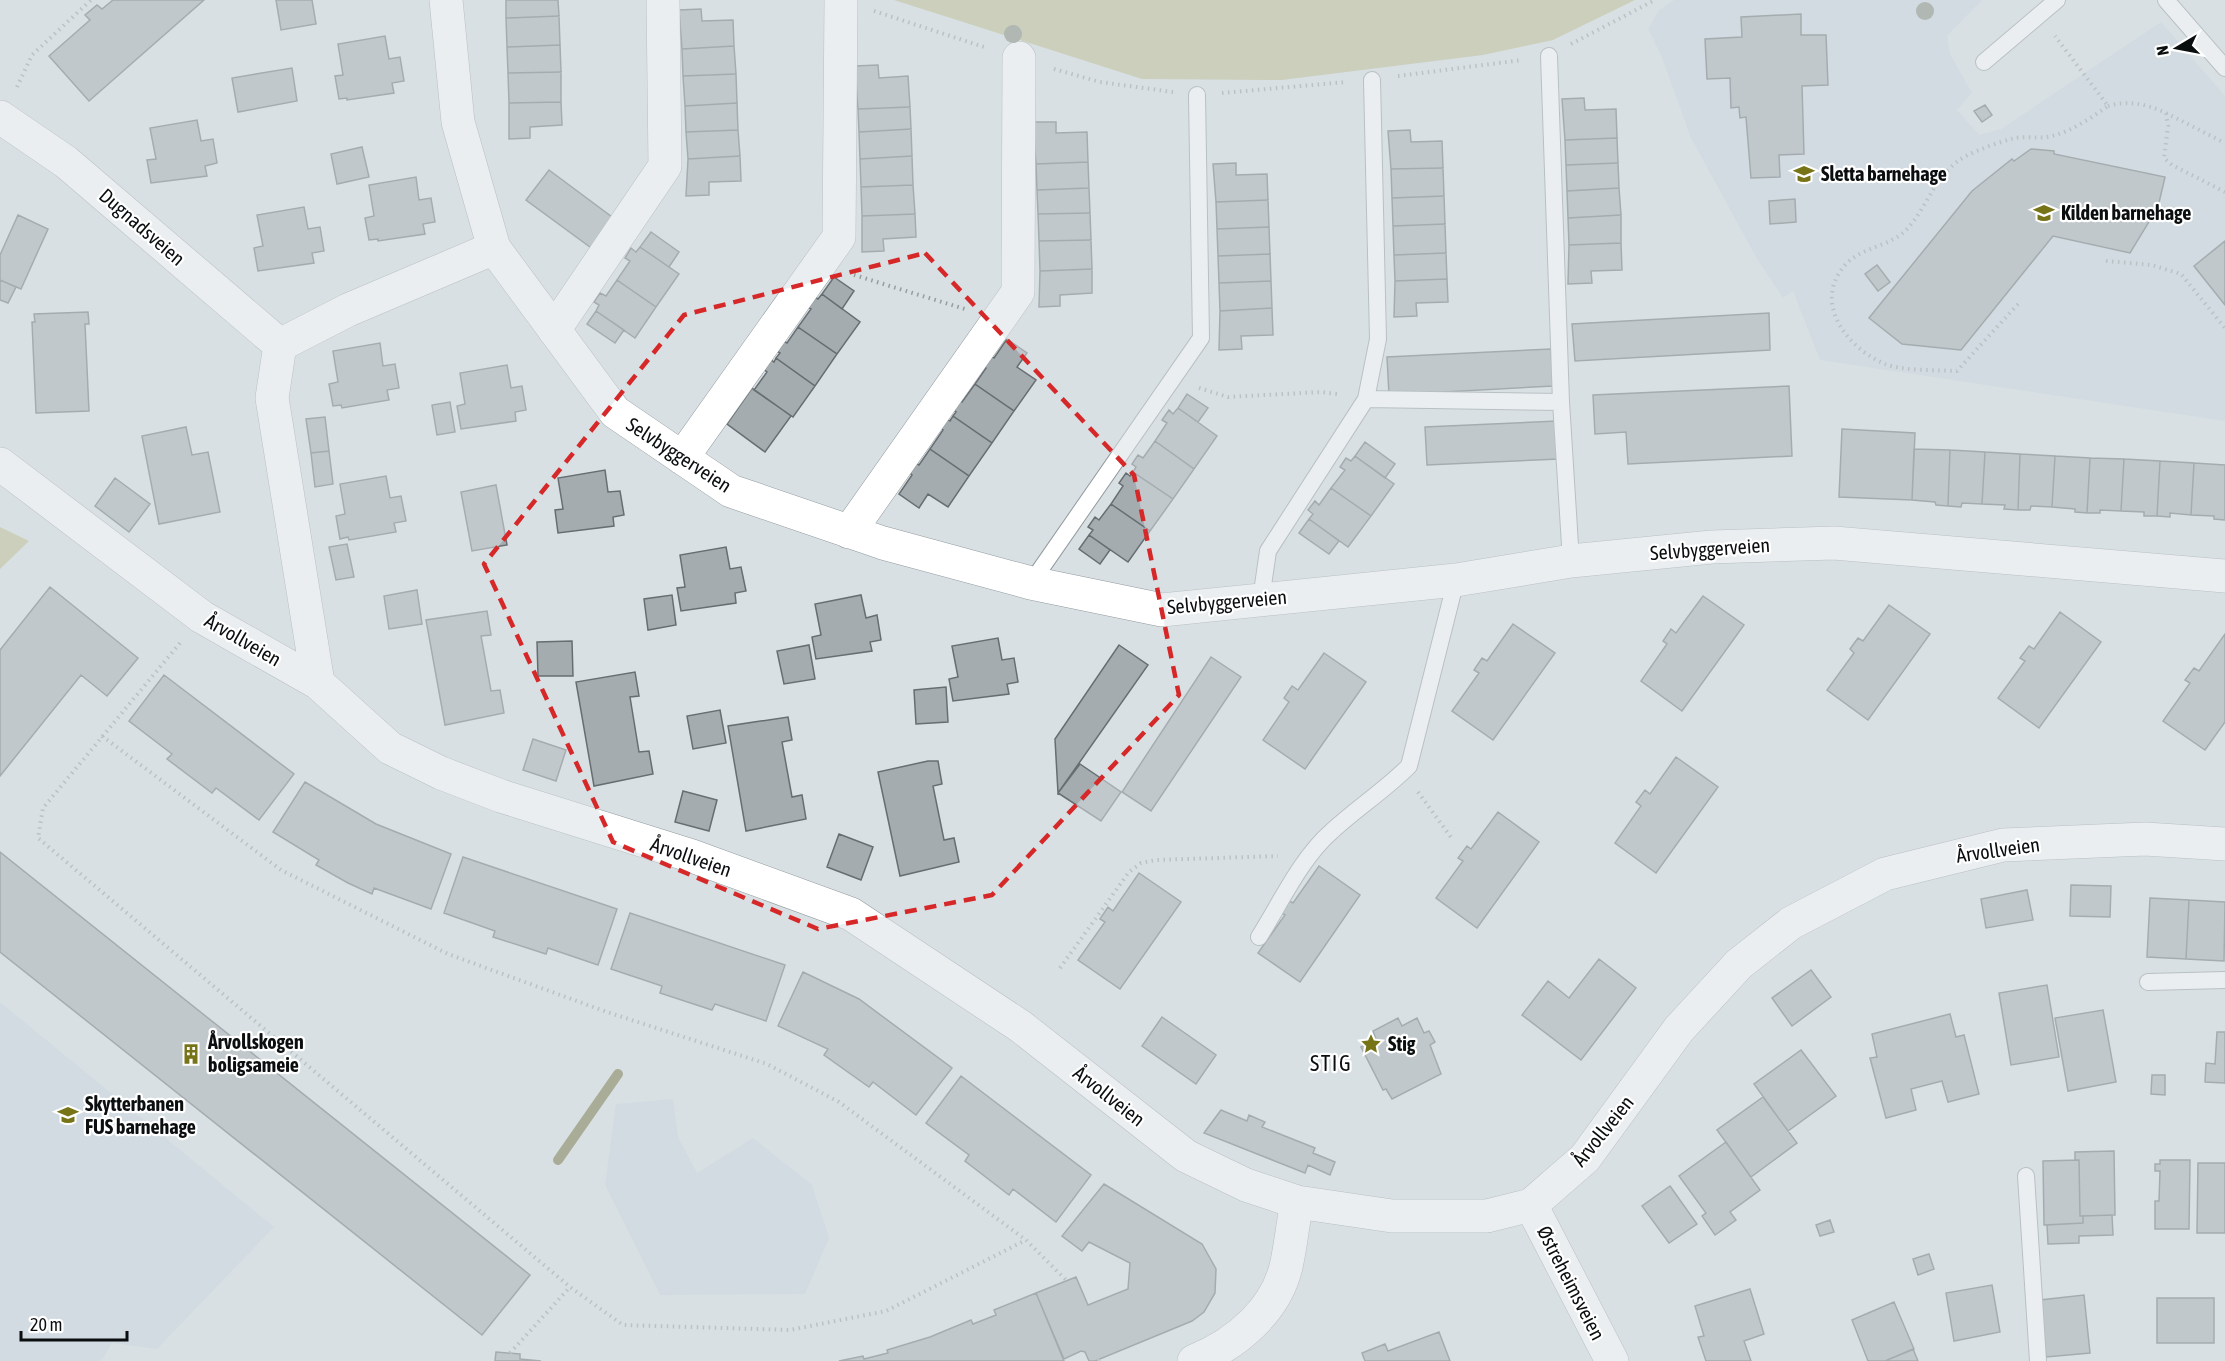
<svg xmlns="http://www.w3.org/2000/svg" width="2225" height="1361" viewBox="0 0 2225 1361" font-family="'Asap Condensed',sans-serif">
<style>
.built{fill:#c7d6de}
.green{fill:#bbbb89}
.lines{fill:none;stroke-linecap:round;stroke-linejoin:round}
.stream{stroke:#6f6f3a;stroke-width:10}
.building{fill:#a4acaf;stroke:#676e72;stroke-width:1.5}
.lane-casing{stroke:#939a9e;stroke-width:18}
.street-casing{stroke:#939a9e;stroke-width:34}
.path{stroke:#969da0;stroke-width:4;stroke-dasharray:1.5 4.5;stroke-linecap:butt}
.lane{stroke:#fff;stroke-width:16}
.street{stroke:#fff;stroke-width:33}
.tree{fill:#828575}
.marked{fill:none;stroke:#d62828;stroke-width:4.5;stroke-dasharray:12 8;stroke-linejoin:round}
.labels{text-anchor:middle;stroke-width:4.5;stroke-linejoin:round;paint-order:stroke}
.poi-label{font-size:20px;font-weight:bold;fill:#0b0e0f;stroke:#fff;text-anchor:start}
.street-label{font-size:20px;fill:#0b0e0f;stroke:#fff}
.quarter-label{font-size:22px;letter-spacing:1.5px;fill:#0b0e0f;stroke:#fff}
</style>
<rect width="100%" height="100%" fill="#d8e0e4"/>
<path class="built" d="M1674,0H1982L1947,36L1950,54L1972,93L1957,110L1979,135L2001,129L2161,22L2225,96V421L1820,360L1793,291L1783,298L1756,257L1691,138L1661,55L1648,29L1659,10Z
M0,1002L274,1227L157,1349L112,1343L101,1361H0Z
M673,1099L678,1137L697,1173L753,1138L812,1185L829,1238L805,1294L660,1295L605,1185L616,1104Z"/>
<path class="green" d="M894,0H1635L1553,40L1483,55L1282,80L1142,79Z
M0,527L29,541L0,569Z"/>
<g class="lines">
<path class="stream" d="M558,1160L618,1074"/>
</g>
<path class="building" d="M113,0H204L89,101L49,56L90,20L85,15L97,5L102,9Z
M276,0H312L316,24L281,30Z
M506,0H558L559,16L506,18Z
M701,9L702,21L733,20L734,46L682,49L679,10Z
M1801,14V35H1826L1828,85L1802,86L1804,154L1779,155L1780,177L1751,178L1746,117L1740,118L1739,107L1731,108L1730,78L1707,79L1705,39L1742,37L1741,17Z
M559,16L560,45L507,47L506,18Z
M385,36L389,59L400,57L404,81L392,83L394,93L347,100V98L339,99L335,76L343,75L338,44Z
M560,45L561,72L508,73L507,47Z
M734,46L736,74L683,76L682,49Z
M878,65L879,78L908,76L910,107L858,109L855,66Z
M292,68L297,101L238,112L232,78Z
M561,72V102L509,103L508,73Z
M736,74L737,103L685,106L683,76Z
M1584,98L1585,110L1616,109L1617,138L1565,140L1562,99Z
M561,102L562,125L530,127V138L509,139V103Z
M737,103L738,130L686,132L685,106Z
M1985,105L1992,115L1982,122L1974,111Z
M910,107L911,129L859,132L858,109Z
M197,120L201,141L213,139L217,163L205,166L207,176L151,183L147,160L156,159L150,128Z
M1033,122H1056V133L1087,132L1088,162L1036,164Z
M911,129L912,156L860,159L859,132Z
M738,130L740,156L688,159L686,132Z
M1410,130L1411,142L1442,141L1443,168L1391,169L1388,131Z
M1617,138L1618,163L1566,165L1565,140Z
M362,147L369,177L337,184L331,154Z
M2031,149L2054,151V154L2165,177L2158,207L2130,253L2053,236L1961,350L1902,344L1869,318L1972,191L2012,159L2014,161Z
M740,156L741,181L709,182V195L686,196L688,159Z
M912,156L913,185L861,187L860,159Z
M1088,162L1089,188L1037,190L1036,164Z
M1236,163V175L1267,174L1268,200L1216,202L1213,164Z
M1618,163L1619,188L1567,191L1566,165Z
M1443,168L1444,196L1392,198L1391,169Z
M549,170L616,220L594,250L526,200Z
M416,177L419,200L431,198L435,222L423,224L425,234L378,241V239L369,240L365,218L374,216L369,185Z
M913,185L915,214L862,216L861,187Z
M1089,188L1090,213L1038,214L1037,190Z
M1619,188L1621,215L1568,218L1567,191Z
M1444,196L1445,224L1393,226L1392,198Z
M1795,199L1796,222L1770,224L1769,201Z
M1268,200L1269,227L1217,229L1216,202Z
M304,207L308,229L320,227L324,251L312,253L314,263L258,271L254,248L263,246L257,215Z
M1090,213L1091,240L1039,241L1038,214Z
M915,214L916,237L883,239L884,251L862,252V216Z
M18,215L48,229L21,289L0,280V255Z
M1621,215V243L1569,245L1568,218Z
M1445,224L1446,253L1394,255L1393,226Z
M1269,227L1270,254L1218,256L1217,229Z
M651,232L679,252L669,267L640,247Z
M1091,240L1092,269L1040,271L1039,241Z
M2225,241V305L2194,266Z
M1621,243L1622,270L1591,271L1592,283L1568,284L1569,245Z
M640,247L679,274L656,307L617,280L630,261L625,258L631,248L636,252Z
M1446,253L1447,279L1395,281L1394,255Z
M1270,254L1271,281L1219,283L1218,256Z
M1877,265L1890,282L1878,291L1865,274Z
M1092,269V293L1060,295V306L1039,307L1040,271Z
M834,277L854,291L842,309L822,294Z
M1447,279L1448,302L1416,303L1417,316L1394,317L1395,281Z
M0,280L16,287L8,303L0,300Z
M617,280L656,307L635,338L596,311L599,305L594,302L600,293L606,296Z
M1271,281L1272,308L1220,311L1219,283Z
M822,294L860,322L837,354L798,327L811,309L806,306L813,296L818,299Z
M1272,308L1273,335L1241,336L1242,349L1219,350L1220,311Z
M596,311L624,330L615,343L587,324Z
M88,312L89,324H85L89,411L36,413L32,322H35L34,314Z
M1769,313L1770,350L1575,361L1572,324Z
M798,327L837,354L815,386L776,358L780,353L775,350L782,340L787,343Z
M1007,339L1027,353L1017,367L1036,380L1014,411L975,384L986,368L982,364L988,355L994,358Z
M380,343L383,366L395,364L399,388L387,390L389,400L342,408L341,405L333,406L329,384L338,382L333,351Z
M1551,349L1553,386L1389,395L1387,357Z
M769,358L774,362L776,358L815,386L793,417L754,390L767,372L762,368Z
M507,365L511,388L522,386L526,410L515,412L516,421L461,429L457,406L465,404L460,373Z
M975,384L1014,411L992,443L953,416L956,412L951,408L957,399L962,402Z
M1789,386L1792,456L1628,464L1626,432L1595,434L1593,395Z
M752,388L791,416L765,452L727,424Z
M1187,394L1208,408L1198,422L1178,408Z
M450,402L455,432L437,435L432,405Z
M1178,408L1217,436L1194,469L1155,441L1167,423L1162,420L1169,410L1173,414Z
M953,416L992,443L969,476L930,449L943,430L938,427L944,417L950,421Z
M325,417L329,451L311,453L306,419Z
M1557,421L1559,459L1427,465L1425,427Z
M186,427L192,455L208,452L220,512L159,524L142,436Z
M1842,429L1915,433L1912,500L1839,497Z
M1155,441L1194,469L1173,499L1133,472L1136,467L1132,464L1138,455L1143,458Z
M1365,442L1395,464L1385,478L1355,456Z
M930,449L969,476L948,507L928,494L919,508L899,494L912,475L908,471L914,462L919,465Z
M1914,449L1950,450L1948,506L1936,505L1935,502L1912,500Z
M1950,450L1985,452L1982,504L1962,503L1961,507L1948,506Z
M329,451L333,484L315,487L311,453Z
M1985,452L2020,454L2018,510L2004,509L2005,505L1982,504Z
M2020,454L2055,456L2052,507L2031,506L2030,510H2018Z
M1355,456L1394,484L1371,516L1331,488L1345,470L1340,467L1346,458L1351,461Z
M2055,456L2090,458L2087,513L2075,512V509L2052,507Z
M2090,458L2124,459L2121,511L2100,510V513H2087Z
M2124,459L2160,461L2157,516H2144V512L2121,511Z
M2160,461L2194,463L2191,515L2170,513V517L2157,516Z
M2194,463L2225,465V520L2214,519V516L2191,515Z
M605,470L608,492L620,491L624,515L613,517L614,526L558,533L555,510L563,509L558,478Z
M1133,472L1173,499L1150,531L1111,504L1123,486L1119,483L1126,473L1130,476Z
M386,476L390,498L401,496L406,521L394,523L396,532L349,540L348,537L340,539L336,516L345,514L340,484Z
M115,478L150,504L129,532L95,506Z
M496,485L507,545L472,551L461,492Z
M1331,488L1371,516L1348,547L1309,519L1313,514L1308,510L1315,501L1319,505Z
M1111,504L1150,531L1128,562L1089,535L1093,530L1088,527L1095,517L1099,520Z
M1309,519L1339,541L1329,554L1299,533Z
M1089,535L1110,550L1100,564L1079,549Z
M347,544L354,577L336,580L329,547Z
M726,547L730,569L741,567L746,591L735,593L736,603L681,611L677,588L685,587L680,555Z
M50,587L138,658L107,696L81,675L0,776V650Z
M417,590L422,624L389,629L384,596Z
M672,595L676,625L648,630L644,599Z
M861,595L866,618L877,615L881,640L870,642L872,651L816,659L812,637L821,635L815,604Z
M1703,596L1744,625L1682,711L1641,681L1667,644L1663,641L1671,629L1676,633Z
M1889,605L1930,634L1868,720L1827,690L1854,653L1850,649L1858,638L1863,641Z
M487,611L491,635L481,636L491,691L500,690L504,713L445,725L426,620Z
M2060,612L2101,642L2039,728L1998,698L2025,661L2020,658L2029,646L2034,649Z
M1513,624L1555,653L1493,740L1452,711L1479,673L1474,670L1482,658L1487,661Z
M2225,634V722L2205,750L2163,721L2190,683L2185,680L2194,668L2199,671Z
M998,638L1002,660L1014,658L1018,682L1007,684L1009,694L953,701L949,679L958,677L952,646Z
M572,641L573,676H538L537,642Z
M809,645L815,679L784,684L777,651Z
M1119,645L1148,665L1058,793L1055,739Z
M1324,653L1366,682L1305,769L1263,740L1289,702L1284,698L1292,686L1298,690Z
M1211,657L1241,677L1151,811L1122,792Z
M635,672L639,696L630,697L639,752L649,751L653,774L594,786L576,682Z
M164,675L294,774L259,820L216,788L212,793L167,759L172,754L129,721Z
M946,687L948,722L916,724L914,690Z
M720,710L726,743L693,749L687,716Z
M788,717L792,740L782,742L792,797L802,795L806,819L746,831L728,726Z
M533,739L566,750L556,781L523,770Z
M1676,757L1718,787L1656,873L1615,843L1641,806L1636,802L1645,790L1650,794Z
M928,761H938L942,784L933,786L944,840L954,838L959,862L900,876L878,772Z
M1080,764L1121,792L1101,821L1058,793Z
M305,782L376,824L451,854L431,909L374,888L372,894L348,883L316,865L319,860L273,832Z
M683,791L717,800L709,831L675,822Z
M1498,812L1539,842L1477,928L1436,898L1463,861L1458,858L1467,846L1471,849Z
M839,834L873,847L861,880L827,867Z
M0,852L530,1275L482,1335L0,952Z
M463,857L617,909L598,965L548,948L546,954L493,937L495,931L444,913Z
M1319,866L1360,895L1300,982L1258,953L1285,915L1280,912L1288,900L1293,903Z
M1139,873L1181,902L1120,989L1078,960L1105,922L1100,919L1108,907L1113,911Z
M2071,885L2111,886L2110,917L2070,916Z
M2027,890L2033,920L1986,928L1981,899Z
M2150,898L2189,900L2186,959L2147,957Z
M2189,900L2225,902L2224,961L2186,959Z
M630,913L785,965L766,1021L715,1004L712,1010L660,993L662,986L611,969Z
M1599,959L1636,988L1581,1060L1522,1015L1548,981L1569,998Z
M1811,970L1831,997L1792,1026L1772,998Z
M803,972L859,999L952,1068L916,1115L873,1082L869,1087L824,1055L828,1049L778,1026Z
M2047,985L2059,1057L2011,1065L1999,993Z
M2103,1010L2116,1082L2068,1091L2055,1018Z
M1950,1014L1956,1037L1964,1035L1979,1094L1948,1102L1942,1081L1911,1089L1916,1110L1886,1118L1870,1058L1877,1057L1872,1034Z
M1162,1017L1216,1055L1196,1084L1142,1046Z
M1398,1018L1402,1026L1417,1018L1424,1033L1429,1031L1435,1042L1430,1045L1441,1074L1392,1099L1386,1089L1383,1090L1361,1047L1376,1039L1373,1031Z
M2217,1032H2225V1083L2205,1082L2206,1063L2215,1064Z
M1801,1050L1836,1096L1788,1131L1754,1084Z
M2152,1075H2165V1095L2151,1094Z
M961,1076L1091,1175L1056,1222L1013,1189L1009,1195L965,1161L969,1155L926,1123Z
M1763,1097L1797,1143L1751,1177L1717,1130Z
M1221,1110L1247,1121L1249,1115L1265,1122L1262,1127L1315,1148L1313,1153L1335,1162L1330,1175L1308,1165L1305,1173L1204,1133Z
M1726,1142L1760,1190L1730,1212L1736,1220L1715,1235L1702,1216L1706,1213L1679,1176Z
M2114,1151L2115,1215L2080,1216L2079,1160H2075V1152Z
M2079,1160L2080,1216H2083V1223L2044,1225L2043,1161Z
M2160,1160H2190L2189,1229H2155V1201H2159L2160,1171H2155V1164H2160Z
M2198,1163H2225V1233H2197Z
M1104,1184L1202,1244L1216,1269L1215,1293L1204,1312L1192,1321L1095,1361H1089L1085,1352L1081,1351L1064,1359L1036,1293L1076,1277L1088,1305L1128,1289L1130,1263L1089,1242L1082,1251L1062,1236Z
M1670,1186L1697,1224L1669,1243L1642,1206Z
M2112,1215L2113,1235L2079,1236V1243L2048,1244L2047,1225L2083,1223V1216Z
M1830,1220L1834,1232L1820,1236L1816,1225Z
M1929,1254L1934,1269L1918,1275L1913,1259Z
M1992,1285L2000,1332L1954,1341L1946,1293Z
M1750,1289L1764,1334L1744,1341L1751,1361H1706L1698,1337L1704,1336L1695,1306Z
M1036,1293L1064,1361H839L863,1356L864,1359L888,1353L887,1350L930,1337L971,1320L973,1324L996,1315L994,1310Z
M2084,1295L2090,1353L2046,1357L2040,1300Z
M2157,1298H2214V1343H2157Z
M1894,1302L1914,1349L1885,1361H1868L1852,1320Z
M1439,1332L1450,1361H1365L1362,1353L1385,1344L1388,1351Z
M1913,1349L1918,1361H1885Z
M496,1352L520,1354V1359L541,1361H495Z"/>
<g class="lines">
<g class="lane-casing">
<path id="lane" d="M2166,0L2225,68
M1549,56L1561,402L1571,561
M1984,62L2057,0
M1366,399L1561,402
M1031,583L1201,338L1197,95
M1261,599L1268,551L1366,399L1378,339L1372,80
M1259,937C1281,902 1301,858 1332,831C1357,808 1385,790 1409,766L1456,580
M2148,982L2225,980
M2026,1176L2038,1361"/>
</g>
<g class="street-casing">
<path id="street" d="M446,0L458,122L494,248L615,412L731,491L883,543L1031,583L1162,610L1456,580L1571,561L1712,547L1834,543L2225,576
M0,117L66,162L280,345L272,398L318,683
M554,330L665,166L663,0
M280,345L348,310L494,248
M682,458L839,237L841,0
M0,464L202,617L318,683L390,748L441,773L501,796L692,856L851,914L1020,1026L1186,1156L1246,1185L1297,1202L1392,1216H1487L1531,1205L1585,1158L1679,1029L1739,964L1791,923L1885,874L2003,845L2145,839L2225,844
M849,532L1018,292L1019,58
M1531,1205L1612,1361
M1194,1361C1237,1344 1278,1309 1287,1262C1291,1243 1293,1222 1297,1202"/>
</g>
<path class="path" d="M874,11L987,48
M1571,44L1655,0
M1054,69L1100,82L1173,92
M1398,76L1522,60
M17,87L32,55L91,0
M1222,93L1346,82
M2108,106C2129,100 2146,104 2166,113L2168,126L2164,158L2172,165L2225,192
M2166,113L2225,143
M2106,261L2152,265L2181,274L2225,328
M854,275L965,309
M2018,304L1957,371C1937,370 1903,371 1885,364C1845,347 1812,301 1846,264C1863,246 1891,247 1908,228C1930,203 1936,171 1968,155C1982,148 2000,142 2015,138C2027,136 2040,139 2052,136C2072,131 2091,118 2108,106L2055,36
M1199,388L1228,397L1321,392L1337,394
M180,643L43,808L38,838L570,1287L623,1325L790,1330L886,1311L1026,1240
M102,736L281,870L448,954L607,1012L767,1064L839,1102L1026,1240L1067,1281
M1418,792L1453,840
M1060,968L1129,872L1141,863L1156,860L1278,856
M510,1353L570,1287
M1099,1359V1361"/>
<use href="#lane" class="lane"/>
<use href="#street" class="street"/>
</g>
<g class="tree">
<circle cx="1925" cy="11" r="9"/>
<circle cx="1013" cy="34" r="9"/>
</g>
<path d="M0 0H2225V1361H0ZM925,253L1134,475L1179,695L992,895L818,929L613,842L484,564L684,315Z" fill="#d8e0e4" fill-opacity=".55" fill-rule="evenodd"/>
<path class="marked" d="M925,253L1134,475L1179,695L992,895L818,929L613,842L484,564L684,315Z"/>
<defs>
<g id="school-bare" transform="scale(1.62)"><path d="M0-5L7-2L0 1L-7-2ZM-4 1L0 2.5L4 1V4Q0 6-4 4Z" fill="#777418" stroke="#fff" stroke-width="2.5" paint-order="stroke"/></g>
<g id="sight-bare" transform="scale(1.62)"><path d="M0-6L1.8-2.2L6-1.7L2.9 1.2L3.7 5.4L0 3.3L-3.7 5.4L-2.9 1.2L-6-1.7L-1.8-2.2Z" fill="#777418" stroke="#fff" stroke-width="2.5" paint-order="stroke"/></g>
<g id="building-bare" transform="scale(1.62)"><path d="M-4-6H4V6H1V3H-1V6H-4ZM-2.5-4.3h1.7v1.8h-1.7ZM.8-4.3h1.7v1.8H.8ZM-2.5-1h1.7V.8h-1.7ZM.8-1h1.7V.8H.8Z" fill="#777418" stroke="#fff" stroke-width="2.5" paint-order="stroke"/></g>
</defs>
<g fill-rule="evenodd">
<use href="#school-bare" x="1804" y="174"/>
<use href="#school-bare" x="2044" y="213"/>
<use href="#sight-bare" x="1371" y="1044"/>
<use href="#building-bare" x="191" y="1054"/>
<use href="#school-bare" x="68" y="1115"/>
</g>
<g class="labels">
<g class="poi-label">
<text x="1821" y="181">Sletta barnehage</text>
<text x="2061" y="220">Kilden barnehage</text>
<text x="208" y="1049">Årvollskogen<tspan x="208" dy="23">boligsameie</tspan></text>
<text x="1388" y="1051">Stig</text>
<text x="85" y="1111">Skytterbanen<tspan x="85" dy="23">FUS barnehage</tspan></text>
</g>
<g class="street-label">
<text transform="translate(142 227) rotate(41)" y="7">Dugnadsveien</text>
<text transform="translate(679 455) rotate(33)" y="7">Selvbyggerveien</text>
<text transform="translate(1710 549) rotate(-4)" y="7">Selvbyggerveien</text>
<text transform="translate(1227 602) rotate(-5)" y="7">Selvbyggerveien</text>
<text transform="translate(243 640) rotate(30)" y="7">Årvollveien</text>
<text transform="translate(1998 850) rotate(-8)" y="7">Årvollveien</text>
<text transform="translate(691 857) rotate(19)" y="7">Årvollveien</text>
<text transform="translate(1109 1096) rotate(38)" y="7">Årvollveien</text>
<text transform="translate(1603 1131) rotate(-51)" y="7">Årvollveien</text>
<text transform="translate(1571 1283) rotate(63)" y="7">Østreheimsveien</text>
</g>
<g class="quarter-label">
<text x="1331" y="1071">STIG</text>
</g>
</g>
<g transform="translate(2177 48) rotate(260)" stroke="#ffffff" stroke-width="4.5" paint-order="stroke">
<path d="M0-4.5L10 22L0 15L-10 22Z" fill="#0b0e0f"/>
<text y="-9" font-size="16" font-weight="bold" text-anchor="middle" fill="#0b0e0f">N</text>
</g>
<path d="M21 1331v9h106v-9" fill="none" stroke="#0b0e0f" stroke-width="3"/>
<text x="30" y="1331" font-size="18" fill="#0b0e0f" stroke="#ffffff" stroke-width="4.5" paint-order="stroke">20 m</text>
</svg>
